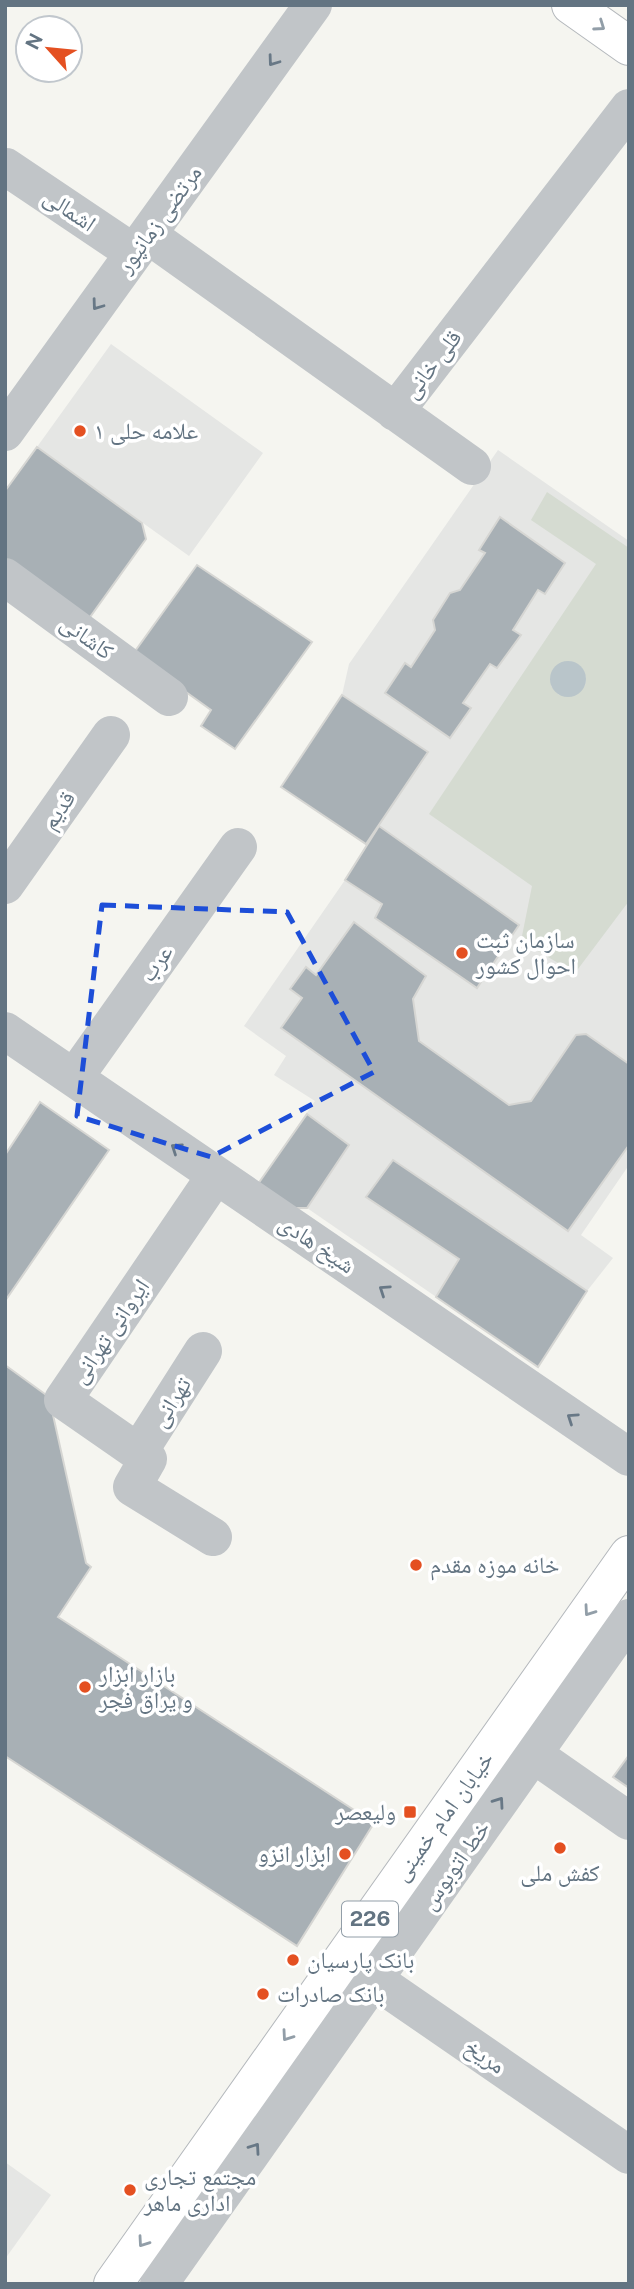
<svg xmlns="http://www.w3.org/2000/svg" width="634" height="2289" viewBox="0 0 634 2289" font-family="'Public Sans','Noto Naskh Arabic',sans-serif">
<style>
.built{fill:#e5e6e4}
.park{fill:#d5dbd1;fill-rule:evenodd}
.water{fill:#b9c5ca}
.building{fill:#a8b0b5;stroke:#d6d6d3;stroke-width:2}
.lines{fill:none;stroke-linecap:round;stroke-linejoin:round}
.major-casing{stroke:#b4b8bc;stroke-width:40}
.minor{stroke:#c1c5c8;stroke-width:38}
.major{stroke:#fff;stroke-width:38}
.oneway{stroke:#929ea8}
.oneway2{stroke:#687886}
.marked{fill:none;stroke:#1d4ed8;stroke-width:5;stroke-dasharray:14 9;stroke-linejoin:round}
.poi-dot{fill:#e45021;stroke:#fff;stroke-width:2.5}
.labels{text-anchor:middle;stroke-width:7;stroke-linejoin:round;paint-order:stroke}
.shield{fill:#fff;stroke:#929ea8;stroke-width:2}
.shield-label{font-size:21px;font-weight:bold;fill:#637482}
.street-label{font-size:23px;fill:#637482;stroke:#fff}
.poi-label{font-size:23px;fill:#637482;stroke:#fff;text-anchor:start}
</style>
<rect width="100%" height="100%" fill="#f5f5f0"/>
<path class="built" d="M111,344L263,453L189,556L37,447Z
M498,450L629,541V1165L581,1235L613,1258L587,1291L538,1367L307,1208H290L258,1184L315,1101L274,1075L286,1056L244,1026L345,880L366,845L281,787L342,695L349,664Z
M5,2162L51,2195L5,2259Z"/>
<path class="park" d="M547,492L629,548V901L575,973L521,941L532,886L429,814L596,564L531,520ZM568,661C581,663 588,672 585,686L559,695L551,686Z"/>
<path class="water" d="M550 679a18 18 0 1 1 36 0a18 18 0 1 1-36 0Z"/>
<path class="building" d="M37,447L142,523L146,539L85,624L5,565V491Z
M500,517L565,563L545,594L538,590L513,630L521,635L497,668L490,664L463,703L471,708L450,738L385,693L405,663L411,667L435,630L433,620L450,593L460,590L485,553L479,550Z
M197,565L312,642L235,749L201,726L211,710L133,654Z
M342,695L428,752L366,844L281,787Z
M379,826L519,925L477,988L375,918L382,904L345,880Z
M354,922L426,976L413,999L419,1041L509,1105L531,1101L576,1035L586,1034L629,1064V1145L568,1231L281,1028L302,998L290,989L306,967L316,975Z
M40,1102L109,1150L5,1301V1155Z
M307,1114L349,1145L307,1208H290L258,1184Z
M393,1160L587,1291L538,1367L436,1297L459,1259L366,1197Z
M5,1365L49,1397L86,1563L91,1567L58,1617L374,1823L297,1946L5,1756Z
M629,1755V1788L613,1777Z"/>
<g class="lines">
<g class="major-casing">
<path id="major" d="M571,5L629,46
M113,2284L629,1555"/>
</g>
<path class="minor" d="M6,167L134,253
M148,235L472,466
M395,412L629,108
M5,432L313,5
M5,577L169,697
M5,885L111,735
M5,1031L629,1457
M74,1078L238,847
M138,1453L203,1351
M213,1537L132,1487L148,1459L63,1400L216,1175
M513,1740L629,1821
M353,1965L629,2155
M159,2284L629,1618"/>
<use href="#major" class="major"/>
</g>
<defs><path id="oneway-chevron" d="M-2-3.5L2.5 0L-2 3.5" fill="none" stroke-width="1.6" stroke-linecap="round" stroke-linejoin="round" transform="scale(1.75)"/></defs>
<g class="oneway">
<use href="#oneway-chevron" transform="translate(600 26) rotate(35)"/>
<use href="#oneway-chevron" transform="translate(589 1611) rotate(125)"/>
<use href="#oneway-chevron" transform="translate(287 2036) rotate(125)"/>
<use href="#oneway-chevron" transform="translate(143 2242) rotate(125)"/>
</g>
<g class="oneway2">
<use href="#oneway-chevron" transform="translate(273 61) rotate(126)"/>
<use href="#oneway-chevron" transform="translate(97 305) rotate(126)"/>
<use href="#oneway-chevron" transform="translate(176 1148) rotate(-146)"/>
<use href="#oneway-chevron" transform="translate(384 1290) rotate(-146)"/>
<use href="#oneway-chevron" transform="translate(572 1418) rotate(-146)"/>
<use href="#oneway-chevron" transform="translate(499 1802) rotate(-55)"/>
<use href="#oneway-chevron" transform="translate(255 2148) rotate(-55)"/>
</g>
<path class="marked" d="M102,905L287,912L374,1072L211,1157L77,1116Z"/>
<g class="poi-dot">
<circle cx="80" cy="431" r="7"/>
<circle cx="462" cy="953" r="7"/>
<circle cx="416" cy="1565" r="7"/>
<circle cx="85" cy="1687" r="7"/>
<rect x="403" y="1805" width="14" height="14" rx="3.5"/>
<circle cx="560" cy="1848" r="7"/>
<circle cx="345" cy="1854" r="7"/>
<circle cx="293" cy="1960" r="7"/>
<circle cx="263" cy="1994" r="7"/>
<circle cx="130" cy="2190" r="7"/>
</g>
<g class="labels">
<rect class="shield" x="342" y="1901.5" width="56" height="35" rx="5"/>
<g class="shield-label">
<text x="370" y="1926">226</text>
</g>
<g class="street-label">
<text transform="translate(70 210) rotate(34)" y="8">اشمالی</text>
<text transform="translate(159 219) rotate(-54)" y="8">مرتضی زمانپور</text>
<text transform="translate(432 364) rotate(-52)" y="8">قلی خانی</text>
<text transform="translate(87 637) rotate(36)" y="8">کاشانی</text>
<text transform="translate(58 810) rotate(-55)" y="8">قدیم</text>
<text transform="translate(156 963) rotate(-55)" y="8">عرب</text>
<text transform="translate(317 1244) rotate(34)" y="8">شیخ هادی</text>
<text transform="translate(110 1331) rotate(-56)" y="8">ایروانی تهرانی</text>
<text transform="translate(171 1402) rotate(-58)" y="8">تهرانی</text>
<text transform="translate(443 1816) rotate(-54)" y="8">خیابان امام خمینی</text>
<text transform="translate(455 1865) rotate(-55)" y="8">خط اتوبوس</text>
<text transform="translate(485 2056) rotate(34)" y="8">مریخ</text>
</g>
<g class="poi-label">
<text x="94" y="439">علامه حلی ۱</text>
<text x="476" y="948">سازمان ثبت<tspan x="476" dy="26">احوال کشور</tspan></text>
<text x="430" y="1573">خانه موزه مقدم</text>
<text x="99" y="1682">بازار ابزار<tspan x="99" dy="26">و یراق فجر</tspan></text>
<text x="396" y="1820" text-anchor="end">ولیعصر</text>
<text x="331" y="1862" text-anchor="end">ابزار انزو</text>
<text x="560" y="1881" text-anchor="middle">کفش ملی</text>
<text x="307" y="1968">بانک پارسیان</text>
<text x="277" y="2002">بانک صادرات</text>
<text x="144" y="2185">مجتمع تجاری<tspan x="144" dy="26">اداری ماهر</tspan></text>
</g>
</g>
<rect width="634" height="2289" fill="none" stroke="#637482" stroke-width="14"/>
<g transform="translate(49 49) rotate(297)"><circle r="33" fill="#ffffff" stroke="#c1c7cd" stroke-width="2"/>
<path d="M0-5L12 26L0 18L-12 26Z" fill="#e45021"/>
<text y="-10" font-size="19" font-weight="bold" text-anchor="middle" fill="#637482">N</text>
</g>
</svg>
